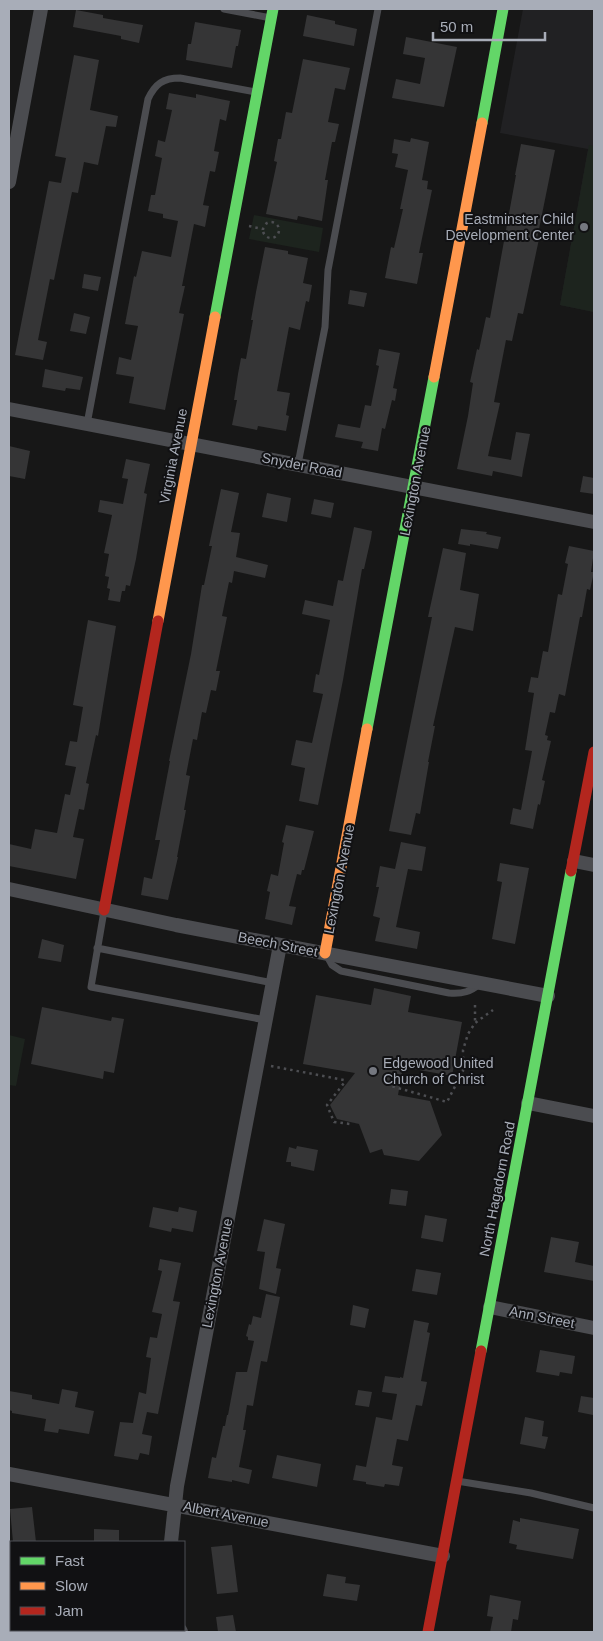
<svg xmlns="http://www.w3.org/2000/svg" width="603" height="1641" viewBox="0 0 603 1641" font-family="Helvetica,sans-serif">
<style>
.built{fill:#212123}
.green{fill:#1d241e}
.building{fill:#353536}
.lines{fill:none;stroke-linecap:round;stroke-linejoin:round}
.path{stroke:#4d4e52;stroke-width:2.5;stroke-dasharray:2.5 4;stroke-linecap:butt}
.lane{stroke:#4b4c50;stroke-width:7}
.street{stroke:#4b4c50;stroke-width:14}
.fast{stroke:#63d668;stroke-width:11}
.slow{stroke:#ff974d;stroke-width:11}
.jam{stroke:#b3261e;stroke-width:11}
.poi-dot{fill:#757880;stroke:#111113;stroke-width:2}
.labels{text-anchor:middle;stroke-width:4;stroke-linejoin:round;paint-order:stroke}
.poi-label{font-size:14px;fill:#a8adb8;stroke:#111113;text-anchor:end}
.street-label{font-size:14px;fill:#a8adb8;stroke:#111113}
</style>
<rect width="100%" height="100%" fill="#171717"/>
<path class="built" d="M523,9H594V312L560,305L588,149L500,133Z"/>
<path class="green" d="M589,145L594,146V312L560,305Z
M254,215L323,228L319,252L249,239Z
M9,1035L25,1039L16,1086L9,1085Z"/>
<path class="building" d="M76,10L103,15V18L143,25L139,43L121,39V36L73,27Z
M307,15L335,21V24L357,29L354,46L303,36Z
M195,22L241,30L238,46H236L232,68L186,60L188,44H191Z
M406,37L457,47L444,107L392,98L396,79L420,84L425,58L403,54Z
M74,55L99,60L90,110L118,116L116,127L106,126L98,165L84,162L78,193L72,192L54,280L50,279L38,340L47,342L43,360L15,355L49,181L61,183L66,158L55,156Z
M303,59L350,68L345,90L335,88L328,122L339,124L335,142H332L325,180H328L322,221L298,216L297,220L266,214L277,162L274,161L278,139H281L286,112L292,113Z
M169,93L196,98V94L230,101L226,121L220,119L214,151L219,152L215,172L210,171L203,205L209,206L205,227L194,224L182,286H185L179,313L184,314L165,410L129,403L134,377L116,374L119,357L131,360L138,326L125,324L134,276L136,277L142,251L171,257L178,221L163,218V214L148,211L151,195H155L162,158L155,156L158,140L165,142L172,110L166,109Z
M411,138L429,142L422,180L428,181L427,189L432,190L419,253H423L417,284L385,278L391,247L394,248L403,209H400L408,170L395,167L398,154L392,153L394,139L410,142Z
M521,144L555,150L537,239H539L523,314L518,313L512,341L506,340L494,402L500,403L488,456L511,460L516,432L530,434L523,470L522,477L493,471L492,476L457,469L468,416L473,383L470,382L477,349L479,350L486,317L490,318L516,175H515Z
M265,247L288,251V254L308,258L303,283L312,285L309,302L306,301L300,330L289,327L277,391L290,393L286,415L289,416L286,431L258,426L257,430L232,425L237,400H234L238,374L241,358L246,359L253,320H251L256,292Z
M84,274L101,277L98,291L82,288Z
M350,290L367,293L364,307L348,304Z
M74,313L90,317L86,334L70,331Z
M379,349L400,353L393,388L397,389L395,401L392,400L385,429L382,428L378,451L361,448L363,442L335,437L338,424L360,428L365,405L371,406L379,366L376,365Z
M45,369L83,377L80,390L66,388L65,391L42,387Z
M9,446L30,451L25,479L9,476Z
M126,459L150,464L144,493L147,494L136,559L130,586L126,585L125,591H122L120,602L108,600L110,589L107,588L109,577L105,576L109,554L104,553L112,515L98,512L100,500L123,504L128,479L122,478Z
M583,476L594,478V494L580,492Z
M221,489L239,493L231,532L240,533L236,557L268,565L265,578L234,571L232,583L229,582L222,616L227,617L216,671H220L216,691L211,690L206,713L202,712L197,740L193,739L186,775L190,776L184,810H186L177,857H178L168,900L141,895L144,877L152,879L160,840H155L170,761H169L191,654L199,604L202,585H204L212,546H209Z
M267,493L291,498L287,522L262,517Z
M314,499L334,503L331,518L311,514Z
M354,527L372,531L371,538L364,569H362L343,680L318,805L299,801L305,768L291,765L296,740L312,743L323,694L313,692L316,674L319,675L330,620L302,614L305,600L333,606L338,580L343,581Z
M461,529L487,532L486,534L501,537L498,549L470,544V546L458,544Z
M569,546L594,551L591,572H594L590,590L587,589L582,617H580L565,696L559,694L555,713L550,712L545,735L548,736L547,740L551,741L542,780L545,781L540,805L538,804L533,829L510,824L513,808L521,810L532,751L525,750L534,693L528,692L531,677L538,678L543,651L548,652L558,594L562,595L568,564L565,563Z
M443,548L466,553L460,590L479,594L473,631L455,627L433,726H435L428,762H429L420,814L416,813L411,835L389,831L432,617H428Z
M88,620L116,626L98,736L96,735L86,783L89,784L84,810L79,809L73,837L84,839L76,879L9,866V844L31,849L35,829L57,833L65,794L70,795L76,767L65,765L70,741L77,742L83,707L73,705Z
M286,825L314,831L304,870H302L301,875L297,874L289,906L296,907L292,925L265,919L270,892L267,891L271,874L278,876L284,843L282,842Z
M401,842L426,847L422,871L408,869L396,927L420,932L417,949L375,941L380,918L373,916L379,887H376L380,866L395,869Z
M500,863L529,868L515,944L492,939L502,882L497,881Z
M42,939L64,945L61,962L38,958Z
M374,988L411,996L408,1012L462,1022L452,1076L403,1067L398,1095L430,1101L442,1135L419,1161L384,1155L382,1149L370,1153L359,1124L337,1119L330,1105L355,1073L303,1064L316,995L371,1005Z
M42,1007L111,1021L112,1017L124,1019L114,1073L104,1071L103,1079L31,1064Z
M297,1146L318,1150L314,1171L291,1166V1162H286L289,1147L296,1149Z
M391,1189L408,1191L406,1206L389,1204Z
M153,1207L178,1212L179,1207L197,1211L193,1232L172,1228L171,1232L149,1227Z
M425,1215L447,1219L443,1242L421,1238Z
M264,1219L285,1224L276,1268L281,1269L276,1294L259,1289L265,1252L257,1251Z
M551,1237L579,1242L575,1262L594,1266V1281L544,1272Z
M160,1259L181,1263L173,1301L180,1302L158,1414L147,1412L142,1434L152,1436L149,1455L140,1453L138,1460L114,1456L120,1422L133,1423L139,1392L146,1394L151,1358L146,1357L150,1337L157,1338L162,1314L152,1312L162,1271L158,1270Z
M416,1269L441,1273L437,1295L412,1291Z
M266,1294L280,1297L267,1362L261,1361L253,1406L247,1405L243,1430H246L239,1467L252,1470L249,1484L232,1480V1482L208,1478L212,1457L216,1458L223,1426H225L227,1415H228L236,1372H247L254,1341L248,1340V1337L246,1336L249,1324L251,1325L253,1316L261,1318Z
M353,1305L369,1309L365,1328L350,1325Z
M414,1320L429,1323L427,1332L430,1333L421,1381L427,1382L422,1406L416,1405L408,1441L397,1439L392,1465L403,1467L399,1486L385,1484L384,1487L366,1484V1482L353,1480L356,1465L366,1467L376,1417L392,1420L397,1394L382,1392L385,1376L400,1378V1377L403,1378Z
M540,1350L575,1356L572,1374L560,1372L559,1376L536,1372Z
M62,1389L78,1392L75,1407L94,1411L89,1434L59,1429L58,1433L44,1431L46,1419L12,1413V1411L9,1410V1391L32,1395V1399L59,1404Z
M358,1390L372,1392L369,1407L355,1405Z
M581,1396L594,1398L593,1415L578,1412Z
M525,1417L544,1421L542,1436L548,1437L545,1449L520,1444Z
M277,1455L321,1464L317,1487L272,1478Z
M32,1507L36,1542H13L10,1509Z
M520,1518L579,1529L573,1559L516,1549L517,1545L509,1543L513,1520L520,1522Z
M94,1529L119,1530V1542H94Z
M232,1545L238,1592L217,1594L211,1547Z
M327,1574L346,1577L345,1583L360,1585L357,1601L323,1596Z
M490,1595L521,1601L518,1620L513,1619L511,1632H490L493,1617L487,1616Z
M233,1615L236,1632H218L216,1617Z"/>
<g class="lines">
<path class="path" d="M263 230a8 8 0 1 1 16 0a8 8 0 1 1-16 0Z
M249,226L262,229
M475,1005V1023
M271,1066L344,1080V1083L327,1105L334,1122L350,1124
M388,1082L391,1086L447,1102L463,1071V1050L468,1034L475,1023L493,1010"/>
<path class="lane" d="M224,9L271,18
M87,424L148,99C155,84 163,78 180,78L256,92
M298,464L325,327L328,270L378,9
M104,911L91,987L265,1020
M97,948L273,983
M326,954L332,965L341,971L449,993C463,994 470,992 481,983
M457,1481L531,1493L594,1508"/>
<path class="street" d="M9,182L41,9
M9,409L594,522
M574,861L594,865
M9,889L176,925L548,996
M528,1103L594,1116
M490,1307L594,1328
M9,1474L443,1556
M171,1542L177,1486L280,945
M180,1630L181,1632"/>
<path class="fast" d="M482,123L503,9
M215,317L273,9
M367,729L434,377
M481,1351L571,871"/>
<path class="slow" d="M434,377L482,123
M158,621L215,317
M325,953L367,729"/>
<path class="jam" d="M571,871L594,752
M104,910L158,621
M428,1632L481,1351"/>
</g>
<g class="poi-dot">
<circle cx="584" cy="227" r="5"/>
<circle cx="373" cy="1071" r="5"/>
</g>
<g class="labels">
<g class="poi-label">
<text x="574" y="224">Eastminster Child<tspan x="574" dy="16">Development Center</tspan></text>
<text x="383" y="1068" text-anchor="start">Edgewood United<tspan x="383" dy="16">Church of Christ</tspan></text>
</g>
<g class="street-label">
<text transform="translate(173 456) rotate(-79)" y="5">Virginia Avenue</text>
<text transform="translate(302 465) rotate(11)" y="5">Snyder Road</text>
<text transform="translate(415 481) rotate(-79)" y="5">Lexington Avenue</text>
<text transform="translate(339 879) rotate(-79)" y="5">Lexington Avenue</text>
<text transform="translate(278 944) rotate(11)" y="5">Beech Street</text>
<text transform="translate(497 1189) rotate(-79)" y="5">North Hagadorn Road</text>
<text transform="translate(217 1273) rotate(-79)" y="5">Lexington Avenue</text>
<text transform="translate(542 1317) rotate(11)" y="5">Ann Street</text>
<text transform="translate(226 1514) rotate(11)" y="5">Albert Avenue</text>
</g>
</g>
<rect width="603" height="1641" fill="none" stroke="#a8adb8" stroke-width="20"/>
<rect x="10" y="1541" width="175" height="90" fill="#111113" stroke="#4d4f55"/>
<rect x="20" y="1557" width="25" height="8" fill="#63d668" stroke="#4d4f55"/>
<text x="55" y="1566" font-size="15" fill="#a8adb8">Fast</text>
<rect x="20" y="1582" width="25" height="8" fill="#ff974d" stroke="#4d4f55"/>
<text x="55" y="1591" font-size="15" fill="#a8adb8">Slow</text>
<rect x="20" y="1607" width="25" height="8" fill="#b3261e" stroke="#4d4f55"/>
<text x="55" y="1616" font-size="15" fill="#a8adb8">Jam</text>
<path d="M433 32v8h112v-8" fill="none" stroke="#a8adb8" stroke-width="2.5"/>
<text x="440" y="32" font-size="15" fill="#a8adb8" stroke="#111113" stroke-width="4" paint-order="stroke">50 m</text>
</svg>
